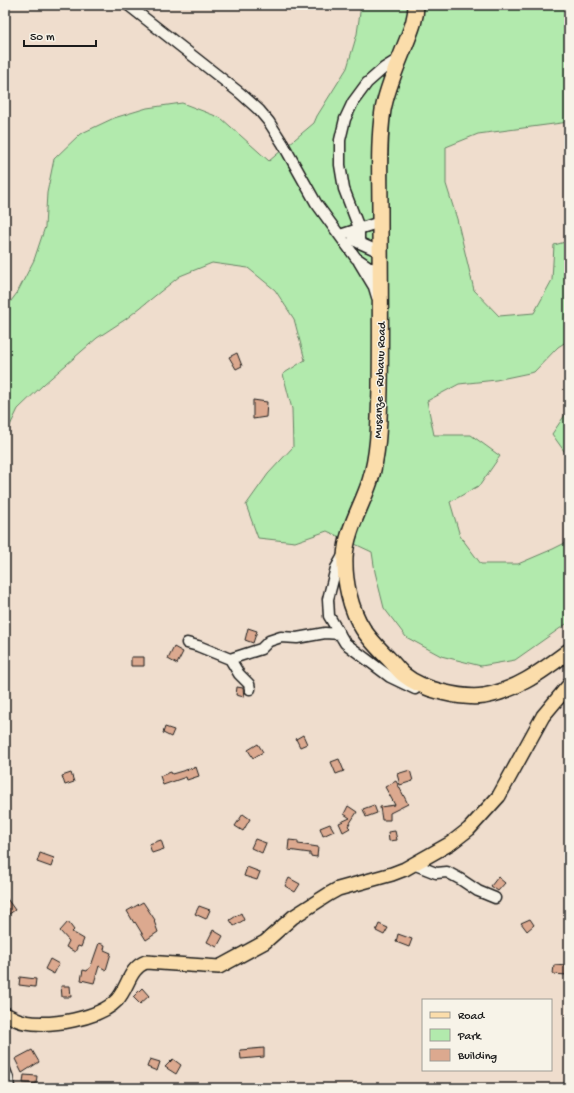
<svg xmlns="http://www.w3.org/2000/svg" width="574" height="1093" viewBox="0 0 574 1093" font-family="'Gochi Hand',sans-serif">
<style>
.green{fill:#b2eaad;stroke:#678364}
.building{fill:#dca98f;stroke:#1c1c1c}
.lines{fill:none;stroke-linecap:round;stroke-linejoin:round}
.minor-casing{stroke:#1c1c1c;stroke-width:13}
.major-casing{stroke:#1c1c1c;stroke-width:16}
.highway-casing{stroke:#1c1c1c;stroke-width:18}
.minor{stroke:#f7f3e8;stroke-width:10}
.major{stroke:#fbddab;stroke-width:13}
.highway{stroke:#fbddab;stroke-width:15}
.labels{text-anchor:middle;stroke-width:3;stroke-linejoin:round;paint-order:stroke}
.street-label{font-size:12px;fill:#1c1c1c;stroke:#f7f3e8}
</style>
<rect width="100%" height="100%" fill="#efddcd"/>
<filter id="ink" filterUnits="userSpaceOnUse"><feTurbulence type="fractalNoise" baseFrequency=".025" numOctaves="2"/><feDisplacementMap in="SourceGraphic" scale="8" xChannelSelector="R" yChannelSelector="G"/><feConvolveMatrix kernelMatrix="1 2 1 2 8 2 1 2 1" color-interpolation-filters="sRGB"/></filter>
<g filter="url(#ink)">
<path class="green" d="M361,5H569V122L478,134L446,147V184L457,219L474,290L499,316L534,313L552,280L554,245L569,241V340L558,347L534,372L496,380L459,384L427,401L434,435H471L500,456L480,485L450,502L460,536L481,564H518L553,549L569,541V622L515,660L481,666L441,656L406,637L384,608L375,572L372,552L327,531L295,542L258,538L246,505L268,474L293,447L292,409L283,374L305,360L294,319L275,290L248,268L212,263L180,276L126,319L97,338L44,384L18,409L5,436V309L17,293L34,260L45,227L47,193L54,159L80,134L114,118L147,108L182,103L221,118L269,161L314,123L317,116L347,68L357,34Z
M569,409V458L552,434Z"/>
<path class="building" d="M237,353L242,366L236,369L229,357Z
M253,400L267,402L266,417L253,419Z
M248,628L257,631L253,643L245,640Z
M174,647L183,652L177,664L168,659Z
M131,657H144V666H131Z
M237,687L243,688L244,697L236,695Z
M165,727L174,730L171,737L163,733Z
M303,735L307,744L300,747L296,739Z
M258,744L263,752L253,758L248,750Z
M339,759L344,771L336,774L331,762Z
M196,767L199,776L187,780L186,777L163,785L160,776L171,772L172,774Z
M410,770L413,781L400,785L397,774Z
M71,773L74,782L65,785L62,776Z
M396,781L408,804L390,813V820H382L380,807L395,805L385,787Z
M374,805L377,813L366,817L363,809Z
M348,806L357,812L348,826L350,828L343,832L339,823L350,818L344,814Z
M243,814L250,819L243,831L235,826Z
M330,824L334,831L323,836L320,828Z
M395,831L397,840L389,841L388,832Z
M255,839L266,843L262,853L251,848Z
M161,840L164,849L152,853L149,844Z
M289,840L298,841V844L318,847L317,857L310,856V853L288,850Z
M40,853L54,858L51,867L37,862Z
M247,867L260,872L257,880L244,876Z
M498,877L505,883L498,891L491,886Z
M289,878L300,884L295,892L285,886Z
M5,896L15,910L5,917Z
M143,902L155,920L154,921L158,932L146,940L135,922L134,923L127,911Z
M199,906L210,910L206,919L195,914Z
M241,913L244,920L234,926L230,920Z
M530,919L534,925L527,931L521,923Z
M68,922L74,930L72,932L84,939L81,947L78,946L75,952L66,947L69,941L60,931Z
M379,924L388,928L384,935L376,931Z
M213,930L223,936L217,947L207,942Z
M398,934L412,939L409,947L396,942Z
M99,943L105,945L104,950L111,953L106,970L99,966L94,983L81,980L83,970L87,971L91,966Z
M50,959L59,964L54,974L45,969Z
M554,965L567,966V975L553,974Z
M20,977L36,979L35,987L19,985Z
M61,986H70L71,997H62Z
M142,988L149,996L140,1004L133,997Z
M264,1048V1057L241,1059L240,1050Z
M32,1050L39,1062L22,1073L15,1059Z
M150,1059L160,1062L157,1071L147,1067Z
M173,1059L181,1065L176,1074L165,1067Z
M24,1075L37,1076L36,1084L23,1083Z"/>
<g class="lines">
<g class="minor-casing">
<path id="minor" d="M128,5L240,93L259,110L269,122L283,144L316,203L356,258L381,275
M340,235L380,222
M353,240L380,252
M359,243V228L344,189L340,165V140L345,119L353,102L367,83L384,68L400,58
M359,262L374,287L377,297
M344,554L336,568L328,599L329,616L345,643L390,677L415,689
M187,643L198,646L230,659L261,649L269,641L281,637L297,638L325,633L340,634
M230,659L239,674L249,684L250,689
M413,864L436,873L447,872L460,879L478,891L495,898
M5,1070L8,1078L9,1088"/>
</g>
<g class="major-casing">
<path id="major" d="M5,1014C11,1017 18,1021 25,1022C50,1027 99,1019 117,1000C128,988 129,968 146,962L219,967L265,942L293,917L329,894L338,889L392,874L405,869L451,843L469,829L499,796L543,716L569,685"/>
</g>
<g class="highway-casing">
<path id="highway" d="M416,5C416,19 411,30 406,43C398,64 387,87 383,110C378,143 380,178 380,212C380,271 381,330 380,389C379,419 379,453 370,481C362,506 346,531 345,557C344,580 350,609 363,629C370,640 380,650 389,659C394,664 399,671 404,675C422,690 462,699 484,696C518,690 543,670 569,651"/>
</g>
<use href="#minor" class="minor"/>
<use href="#major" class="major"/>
<use href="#highway" class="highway"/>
</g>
</g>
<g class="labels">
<g class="street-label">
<text transform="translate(379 380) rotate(-88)" y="4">Musanze - Rubavu Road</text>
</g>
</g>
<rect width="574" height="1093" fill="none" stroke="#f7f3e8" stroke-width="20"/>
<rect x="10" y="10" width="554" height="1073" fill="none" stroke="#1c1c1c" stroke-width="1.5" filter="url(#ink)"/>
<rect x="422" y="999" width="130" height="72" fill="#f7f3e8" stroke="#9f9d96"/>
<rect x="430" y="1012" width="20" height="6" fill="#fbddab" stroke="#9f9d96"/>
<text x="458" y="1019" font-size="12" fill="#1c1c1c">Road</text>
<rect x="430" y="1029" width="20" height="12" fill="#b2eaad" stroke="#9f9d96"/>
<text x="458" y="1039" font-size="12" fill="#1c1c1c">Park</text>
<rect x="430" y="1049" width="20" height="12" fill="#dca98f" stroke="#9f9d96"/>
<text x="458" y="1059" font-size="12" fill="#1c1c1c">Building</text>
<path d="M24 40v6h72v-6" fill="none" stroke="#1c1c1c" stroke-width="2"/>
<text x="30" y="40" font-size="12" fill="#1c1c1c" stroke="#f7f3e8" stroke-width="3" paint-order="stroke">50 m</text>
</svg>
